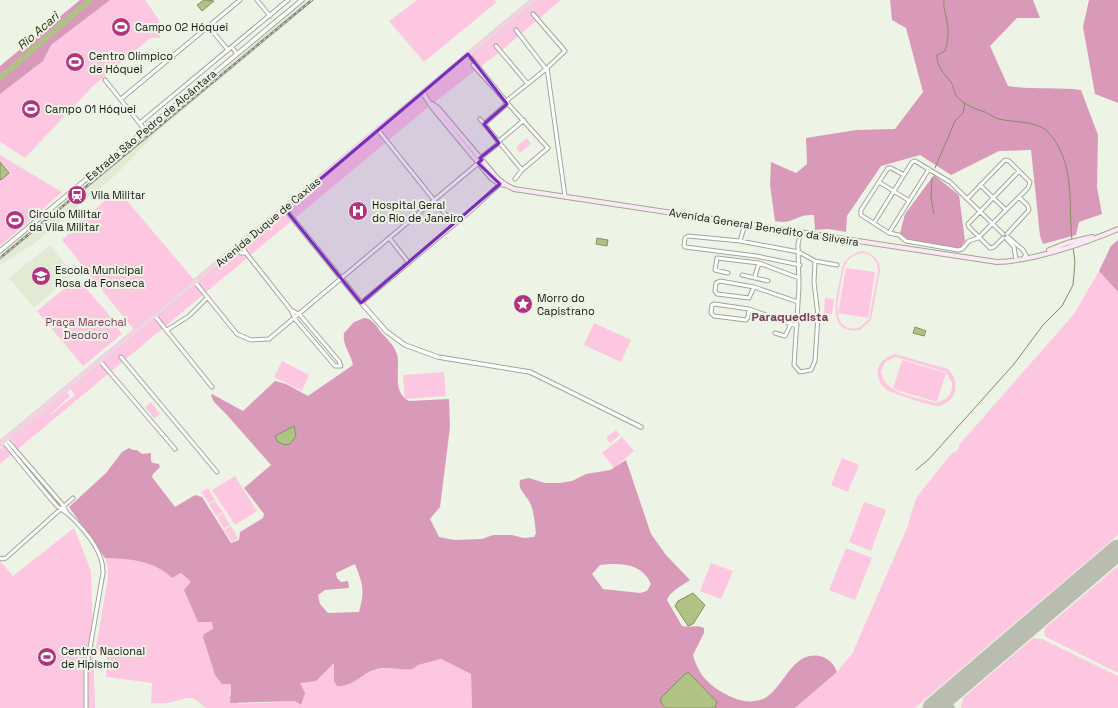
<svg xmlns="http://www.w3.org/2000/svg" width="1118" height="708" viewBox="0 0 1118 708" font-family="'Space Grotesk',sans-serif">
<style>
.built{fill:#e2ead4}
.green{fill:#fdc7e1;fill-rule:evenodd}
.forest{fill:#d99ab9;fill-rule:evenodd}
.water{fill:#afc385;stroke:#818f62}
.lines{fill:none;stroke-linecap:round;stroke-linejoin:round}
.stream{stroke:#818f62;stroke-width:1}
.river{stroke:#afc385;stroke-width:5.5}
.taxiway{stroke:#b8bdb0;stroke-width:8}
.runway{stroke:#b8bdb0;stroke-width:21}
.minor-casing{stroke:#a1a698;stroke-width:5}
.tertiary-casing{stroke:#a1a698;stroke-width:5.5}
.secondary-casing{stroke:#a1a698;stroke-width:6}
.primary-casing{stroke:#d5d5d4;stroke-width:6}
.minor{stroke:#fff;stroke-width:3}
.tertiary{stroke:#fff;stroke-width:3.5}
.secondary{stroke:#fce8f2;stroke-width:4}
.primary{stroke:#f8d0e4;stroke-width:4.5}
.rail-casing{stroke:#83867c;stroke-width:2.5}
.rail{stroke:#eef4e5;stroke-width:1;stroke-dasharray:3;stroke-linecap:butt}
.marked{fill:#7b2cbf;fill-opacity:0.2;stroke:#7b2cbf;stroke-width:3;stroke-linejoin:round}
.labels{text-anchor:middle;stroke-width:4;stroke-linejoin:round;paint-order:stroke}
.poi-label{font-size:11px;fill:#161712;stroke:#eef4e5;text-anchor:start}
.street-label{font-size:11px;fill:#161712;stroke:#eef4e5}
.park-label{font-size:11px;fill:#7f345e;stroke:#eef4e5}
.water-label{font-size:12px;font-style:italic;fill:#253101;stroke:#eef4e5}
.neighbourhood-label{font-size:12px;font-weight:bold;fill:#79395c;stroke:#eef4e5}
</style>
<rect width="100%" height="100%" fill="#eef4e5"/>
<path class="built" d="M306,0H315L159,130L117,174L32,245L0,265V255Z
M50,245L73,274L34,308L9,278Z"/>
<path class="green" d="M105,0H145L159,20L160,38H150L92,87L25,158L0,142V86Z
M417,0H494L497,2L424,62L389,21Z
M535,0H561L501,51L432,104L0,464V449L4,446L8,450L15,444L11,439L67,392L70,396L44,420L75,395L68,386L134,330L62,240L117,189L195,281Z
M527,138L531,144L520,153L516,147Z
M0,155L62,192L0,246Z
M862,251C873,253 880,260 880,271L871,320L860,330C822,335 839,290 842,268C845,258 852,254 862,251ZM862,253C872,254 878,261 878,271L869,319L859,328C825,333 841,288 844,268C847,259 853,255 862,253Z
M846,268L875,272L868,318L838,313Z
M1099,271L1118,292V535L915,708H795L837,672L852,654L907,528L916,498L951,454L958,450L959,445L1074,314Z
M77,278L106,311L122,334L83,366L37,311Z
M825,298L834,299L832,314L824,313Z
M594,323L631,340L621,362L584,345Z
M895,354L948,369C954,375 957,382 955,391C953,399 945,406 937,406C932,406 891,393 887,390C871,377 876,359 895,354ZM896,357L946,372L952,383C953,394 947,400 936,403C917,397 883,394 881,371L886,361Z
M902,360L946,373L937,402L893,389Z
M282,361L309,375L302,391L274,377Z
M444,372L446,396L405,399L403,375Z
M151,402L160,414L154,418L145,407Z
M616,430L620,435L610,443L606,438Z
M622,437L634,451L614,468L602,453Z
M842,458L859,465L848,492L831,485Z
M235,476L257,511L235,525L212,490Z
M208,488L215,500L209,503L201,492Z
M215,501L223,512L216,516L209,504Z
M864,502L886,510L871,551L849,542Z
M223,513L230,525L224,529L217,517Z
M231,526L238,538L232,542L224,530Z
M74,528L91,571L95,708H0V561L13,576Z
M846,548L872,558L855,600L829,590Z
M105,558C130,559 153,560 172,578L181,573L191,582L212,622L213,629L204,634L231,684L229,695L239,704L294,701L299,705L303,690L299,683L334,663L365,675L374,670L384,668L412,669L418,665L441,659L471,674L472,708H205C190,691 185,700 167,703C162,704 156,703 151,703L152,683L106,677L107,655L95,653L108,578V569Z
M711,563L733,571L721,599L700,591Z
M1118,566V673L1046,637L1044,633L1045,628Z
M1033,638L1042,639L1118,676V708H961L963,698Z"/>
<path class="forest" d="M80,0H110L51,45L43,61L0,94V66Z
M890,0H1033L1040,18H1017L990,46L1008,86C1032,90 1056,87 1081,90L1098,135L1097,187L1102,214L1079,222L1076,235L1043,244L1040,236L1031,150L999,151L951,175L920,155L881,166L847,216L846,232L828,229L815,230L814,215C795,214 794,225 775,221L770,185L771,162L796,173L807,164L806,138L856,130L895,129L923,92L906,28L892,20Z
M1089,0H1118V103L1095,94L1083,27Z
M934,175L959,195L965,241L960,248L910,241L900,233L905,214Z
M1118,240V292L1099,271L1111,246Z
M364,318C372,319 376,325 380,331C386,338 394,345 397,354C401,370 391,391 409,401L449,399L450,427L440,507L430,519L439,537L454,540L482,539L493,535H512L524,538L534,537L536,533C535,525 534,513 531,505C528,496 517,490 520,480L529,478L545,483H560L572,481L586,474L610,470L626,460L651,534L666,555L690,580C683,585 670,591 667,600L682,626C689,628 697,624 704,628V633L693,655C697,671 706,683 720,691C733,699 748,705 763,699C784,690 792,647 823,657C830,660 834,664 837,672L795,708H472L471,674L441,659L418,665L413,669C400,671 387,665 374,670C361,674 353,687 337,686L334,681V663L316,681L300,683L305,693L301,705L294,701L230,703L231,684H222L215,675L203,637L204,634L213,629L212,622H198L184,590L191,582L181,573L172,578C153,560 130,559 105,558L69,507L106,473L122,452L129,448L133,450H137L142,454L151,453V461L153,463L159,464L160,467L153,474L152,477L175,507L195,495L202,497L231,543L239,540L240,532L263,518L264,514L244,488L271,465L227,415L214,402L211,396L212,394L243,411L275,381L286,384L308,396L353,365C351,354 342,345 344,333L354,322ZM355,564C363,585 365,590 359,612L328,613L320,604L318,595L325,590L349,588L348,581L341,582L337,578L336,573ZM610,564C628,564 643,566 651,584L647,591L640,593L603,589L592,574L600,565Z"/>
<path class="water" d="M204,0L214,1L202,11L197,5Z
M0,162L9,173L1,180L0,179Z
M597,238L608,240L607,246L596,244Z
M915,327L926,331L924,336L913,333Z
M294,426L296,436L290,444L284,445L277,441L275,436Z
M693,593L705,605L693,624L688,626L675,606L678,601Z
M686,673H689L717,702L715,708H666C662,705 660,702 661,698Z"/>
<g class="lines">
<path class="stream" d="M944,0C943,8 946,14 947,22C949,31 948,42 945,51L937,55C936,65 945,75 951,82C954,87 954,94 958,98C966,106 976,109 985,112C990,114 994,118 999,119C1014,123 1036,120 1048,132C1076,162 1068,204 1072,240
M935,168L955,121L963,113L965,103
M932,178L931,197L934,214
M916,470L929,459L1014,364L1043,325L1062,306L1073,285L1075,262L1073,247"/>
<path class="river" d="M0,78L90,0"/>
<path class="taxiway" d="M942,700L951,708"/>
<path class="runway" d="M933,708L1118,550"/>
<g class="minor-casing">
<path id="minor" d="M257,0L270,16
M209,27L228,50
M516,30L546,69
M496,46L528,84
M232,47L237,54
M136,54L173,57
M468,54L509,105
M473,65L548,148L522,170L515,179
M547,68L565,196
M105,80L145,130
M121,99L240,0
M505,102L546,69L565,51L533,14
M480,119L522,170
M140,123L288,0
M484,124L508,103
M378,130L454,225
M498,142L524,120
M480,158L499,143
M904,175L891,168H888L861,210V215L889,233L899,235L906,241L958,250L962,249L969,241L978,238L1028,188L1030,182L1009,161L1005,160L967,199
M879,182L908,200
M980,185L1006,210
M874,223L912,162L915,161L950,182L1003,234
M745,224L740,241L688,236L685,238L684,245L685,247L756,256L800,265
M801,232L798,244L799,287L794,365L800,372L811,370L815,361L818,316L814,282L815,261
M889,233L929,169
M1007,234L1029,210L1028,206L1019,197
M1008,237L1023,250L1026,255L1023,259
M1003,238L994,247L990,248L969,227L968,224L1019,171
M1006,238L1014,247L1016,260
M390,239L409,263
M740,241L799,252L815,261L837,265
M241,244L246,253L291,310L295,319L335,366H341L339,361L300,315L291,310
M237,248L241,253H246
M728,273L715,270L717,258L759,263L799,278
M742,275L768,281
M755,276L759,263
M195,282L237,334L251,340L269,339L482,160
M754,287L749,298L717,294L715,291L716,283L720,281L754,287L798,302
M361,303L475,207L501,183
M749,309L748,317L746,320L714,316L711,313L712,305L714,304L749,309L797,326
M155,316L212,387
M167,330L189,316L207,298
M775,333L785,336L791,324
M121,357L217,472
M100,361L175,449
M6,439L62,504L67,513
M3,441C20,462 38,484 56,505C60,509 64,511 68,514C83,528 104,551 103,573L86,671V708
M0,558L2,559L6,558L73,498"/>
</g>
<g class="tertiary-casing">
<path id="tertiary" d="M285,209L358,299L386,331L405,345L438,357L530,372L641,427
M0,251L302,0"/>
</g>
<g class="secondary-casing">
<path id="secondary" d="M423,93L432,107L491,178L500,184L505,185
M432,104L438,108L497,178L506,185L514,189L997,262C1033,261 1085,243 1118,229
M1049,250L1067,243L1092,237"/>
</g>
<g class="primary-casing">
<path id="primary" d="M0,444L534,0"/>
</g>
<use href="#minor" class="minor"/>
<use href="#tertiary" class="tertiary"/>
<use href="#secondary" class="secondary"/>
<use href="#primary" class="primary"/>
<g class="rail-casing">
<path id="rail" d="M0,258L312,0"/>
</g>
<use href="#rail" class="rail"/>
</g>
<path class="marked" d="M468,54L507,104L484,124L499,143L480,158L482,160L478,163L500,184L361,303L285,209Z"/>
<defs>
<g id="stadium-disc" transform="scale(1)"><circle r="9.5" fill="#b3337f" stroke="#eef4e5"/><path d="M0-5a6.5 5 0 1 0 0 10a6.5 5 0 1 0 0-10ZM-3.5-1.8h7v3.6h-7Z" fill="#fff"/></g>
<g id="station-disc" transform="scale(1)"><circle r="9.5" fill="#b3337f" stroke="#eef4e5"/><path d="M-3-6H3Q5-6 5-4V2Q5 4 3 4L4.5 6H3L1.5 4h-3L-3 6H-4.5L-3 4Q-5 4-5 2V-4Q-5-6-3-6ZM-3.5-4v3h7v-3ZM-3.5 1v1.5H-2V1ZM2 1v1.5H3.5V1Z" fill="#fff"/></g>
<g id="hospital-disc" transform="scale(1)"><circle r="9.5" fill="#b3337f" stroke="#eef4e5"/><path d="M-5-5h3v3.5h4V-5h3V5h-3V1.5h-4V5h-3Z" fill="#fff"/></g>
<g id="school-disc" transform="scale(1)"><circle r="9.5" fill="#b3337f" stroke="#eef4e5"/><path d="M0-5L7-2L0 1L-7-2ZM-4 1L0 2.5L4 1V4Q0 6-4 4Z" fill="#fff"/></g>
<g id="sight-disc" transform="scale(1)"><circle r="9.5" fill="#b3337f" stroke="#eef4e5"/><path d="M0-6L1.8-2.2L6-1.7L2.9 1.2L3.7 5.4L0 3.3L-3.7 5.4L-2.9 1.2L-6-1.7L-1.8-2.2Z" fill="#fff"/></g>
</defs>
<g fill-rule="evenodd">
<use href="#stadium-disc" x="121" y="27"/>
<use href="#stadium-disc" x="75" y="62"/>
<use href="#stadium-disc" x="31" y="109"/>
<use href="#station-disc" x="77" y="195"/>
<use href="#hospital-disc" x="358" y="211"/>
<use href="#stadium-disc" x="15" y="220"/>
<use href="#school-disc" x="41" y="276"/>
<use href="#sight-disc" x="523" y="304"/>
<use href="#stadium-disc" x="47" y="657"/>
</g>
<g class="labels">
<g class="poi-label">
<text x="135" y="31">Campo 02 Hóquei</text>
<text x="89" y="60">Centro Olímpico<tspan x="89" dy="13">de Hóquei</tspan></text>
<text x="45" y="113">Campo 01 Hóquei</text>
<text x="91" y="199">Vila Militar</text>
<text x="372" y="209">Hospital Geral<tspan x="372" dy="13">do Rio de Janeiro</tspan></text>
<text x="29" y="218">Círculo Militar<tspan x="29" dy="13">da Vila Militar</tspan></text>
<text x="55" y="274">Escola Municipal<tspan x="55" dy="13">Rosa da Fonseca</tspan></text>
<text x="537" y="302">Morro do<tspan x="537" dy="13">Capistrano</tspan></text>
<text x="61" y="655">Centro Nacional<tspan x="61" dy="13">de Hipismo</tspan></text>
</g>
<g class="street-label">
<text transform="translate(151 125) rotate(-40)" y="4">Estrada São Pedro de Alcântara</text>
<text transform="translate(268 222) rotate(-40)" y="4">Avenida Duque de Caxias</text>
<text transform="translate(764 227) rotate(9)" y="4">Avenida General Benedito da Silveira</text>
</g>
<g class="park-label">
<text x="86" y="326">Praça Marechal<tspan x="86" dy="13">Deodoro</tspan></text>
</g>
<g class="water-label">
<text transform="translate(38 31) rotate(-41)" y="4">Rio Acari</text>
</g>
<g class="neighbourhood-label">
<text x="790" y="321">Paraquedista</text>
</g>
</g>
</svg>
